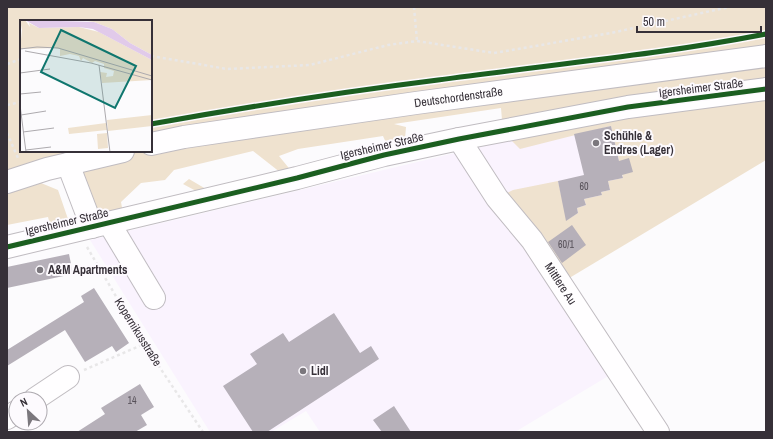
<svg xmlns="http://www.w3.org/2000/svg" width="773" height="439" viewBox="0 0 773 439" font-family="'Archivo Narrow',sans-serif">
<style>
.built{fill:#faf3fe}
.green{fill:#efe2cf;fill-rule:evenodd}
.building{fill:#b6b0b9}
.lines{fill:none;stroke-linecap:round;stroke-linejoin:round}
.minor-casing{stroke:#c0bcc1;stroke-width:24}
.path{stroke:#e8e7e8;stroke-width:2.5;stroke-dasharray:3 3;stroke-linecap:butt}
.minor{stroke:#fffeff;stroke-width:22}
.cycleway-casing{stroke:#fdfafe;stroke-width:8}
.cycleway{stroke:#1b5e20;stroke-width:5}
.poi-dot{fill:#7b777d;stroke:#fdfafe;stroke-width:1.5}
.labels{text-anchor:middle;stroke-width:4;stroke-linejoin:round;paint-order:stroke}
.number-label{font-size:10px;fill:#565058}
.street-label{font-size:12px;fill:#363038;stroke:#fdfafe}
.poi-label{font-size:12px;font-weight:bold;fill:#363038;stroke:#fdfafe;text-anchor:start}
.inset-road{fill:none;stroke:#adaaae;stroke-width:1}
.view{fill:#0f766e;fill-opacity:0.15;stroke:#0f766e;stroke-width:2}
.inset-edge{fill:none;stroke:#363038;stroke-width:2}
</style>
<rect width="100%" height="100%" fill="#fcfbfd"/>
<path class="built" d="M751,99L542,241L610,375L515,432H320L306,411L271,432H210L90,240L505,141Z"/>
<path class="green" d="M7,7H766V160L566,280L497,198L513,190L558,181L567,220L578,213L577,208L586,205L584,199L602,195L601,192L610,190L608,181L623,178L611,126L520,149L503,132L501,108L394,124L406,127L404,151L391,154L383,136L298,149L279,156L297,178L290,180L253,151L174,170L165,180L141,183L121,202L124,219L92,227L67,164L7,182ZM21,21H151V151H21Z
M189,179L206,189L198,192L183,184Z
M41,183L58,190L68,219L51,229L48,217L7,225V194Z"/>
<path class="building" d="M611,126L619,161L629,158L633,172L622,175L623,178L608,181L610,190L601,192L602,195L584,199L586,205L577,208L578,213L566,221L558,181L584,175L574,134Z
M572,225L586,245L562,263L548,242Z
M69,254L73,274L7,288V267Z
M94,288L129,343L116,352L112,346L85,362L65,330L7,366V350L84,302L81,296Z
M334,313L360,353L371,346L379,359L267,432H253L223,386L257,364L250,354L283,333L289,342Z
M140,384L154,407L141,415L147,425L135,432H77L105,414L101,408Z
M394,406L411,432H382L373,420Z"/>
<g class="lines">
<g class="minor-casing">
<g id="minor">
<path id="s1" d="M459,139L497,198L532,240L658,432"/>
<path id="s2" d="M151,144L184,137L416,103L766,56"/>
<path d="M68,164L92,227"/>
<path d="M7,182L47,169L123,151"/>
<path d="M109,223L154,298"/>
<path d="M7,247L297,178L384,155L459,139L628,107L766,89"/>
<path d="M35,399L68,377"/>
<path d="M7,418L16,412"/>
</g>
</g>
<path class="path" d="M414,7L417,41
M151,56L227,69L310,65L388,45L417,41L494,53L611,33L729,7
M7,64L21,59
M7,105L21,102
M7,133L18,158
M87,247L144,344L203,432
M84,370L144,344"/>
<use href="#minor" class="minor"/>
<g class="cycleway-casing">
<path id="cycleway" d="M151,124C246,107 342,92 438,80C547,65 658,55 766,34
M7,247L297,178L384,155L459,139L628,107L766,89"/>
</g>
<use href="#cycleway" class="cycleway"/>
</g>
<g class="poi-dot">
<circle cx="596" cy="143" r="4"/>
<circle cx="40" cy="270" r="4"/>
<circle cx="303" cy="371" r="4"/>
</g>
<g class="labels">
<g class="number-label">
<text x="584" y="190">60</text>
<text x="566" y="248">60/1</text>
<text x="132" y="404">14</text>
</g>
<g class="street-label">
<text transform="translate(701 88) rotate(-7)" y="4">Igersheimer Straße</text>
<text dy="4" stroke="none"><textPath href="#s2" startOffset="311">Deutschordenstraße</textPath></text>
<text transform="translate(382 146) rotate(-13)" y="4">Igersheimer Straße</text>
<text transform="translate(67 222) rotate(-13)" y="4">Igersheimer Straße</text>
<text dy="4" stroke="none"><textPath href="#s1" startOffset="177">Mittlere Au</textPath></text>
<text transform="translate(138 332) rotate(58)" y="4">Kopernikusstraße</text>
</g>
<g class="poi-label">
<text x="604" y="140">Schühle &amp;<tspan x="604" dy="14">Endres (Lager)</tspan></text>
<text x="48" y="274">A&amp;M Apartments</text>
<text x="311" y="375">Lidl</text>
</g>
</g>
<g transform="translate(20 20)">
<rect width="132" height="132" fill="#fcfbfd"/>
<path d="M0,0H5L10,7L9,3L19,8L59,7L79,12L132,40V60L82,63L80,52L87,53L86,57L93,56L94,51L84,48V44L75,41L72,43L63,38L61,41L59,36L50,34L40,36V29L35,28L0,29L2,10ZM60,0H132V35L110,23L92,9L74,2ZM132,95V106L88,111L87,100ZM86,103L87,110L49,114L48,108ZM87,113L88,128L78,129L77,114Z" fill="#efe2cf"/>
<path d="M5,0L74,2L92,9L110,23L132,35V40L73,9L59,7L19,8Z" fill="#e1caea"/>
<path class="inset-road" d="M0,29L17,27L38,28L132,56M5,31L71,43L132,60M79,45L90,132M0,53L30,49M0,74L21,72M0,85L6,132M1,95L26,91M3,112L34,108M6,130L31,127"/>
<path class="view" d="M41,10L116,46L95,88L21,52Z"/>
<rect width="132" height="132" class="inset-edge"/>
</g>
<rect width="773" height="439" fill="none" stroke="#363038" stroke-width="16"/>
<g transform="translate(28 411) rotate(334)"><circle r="19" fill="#fdfafe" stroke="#ada9af"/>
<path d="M0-3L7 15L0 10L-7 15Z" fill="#7b777d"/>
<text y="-6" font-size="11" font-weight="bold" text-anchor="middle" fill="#363038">N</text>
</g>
<path d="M637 26v6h124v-6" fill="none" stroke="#363038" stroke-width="2"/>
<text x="643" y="26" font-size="12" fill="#363038" stroke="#fdfafe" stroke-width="3" paint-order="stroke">50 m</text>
</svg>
